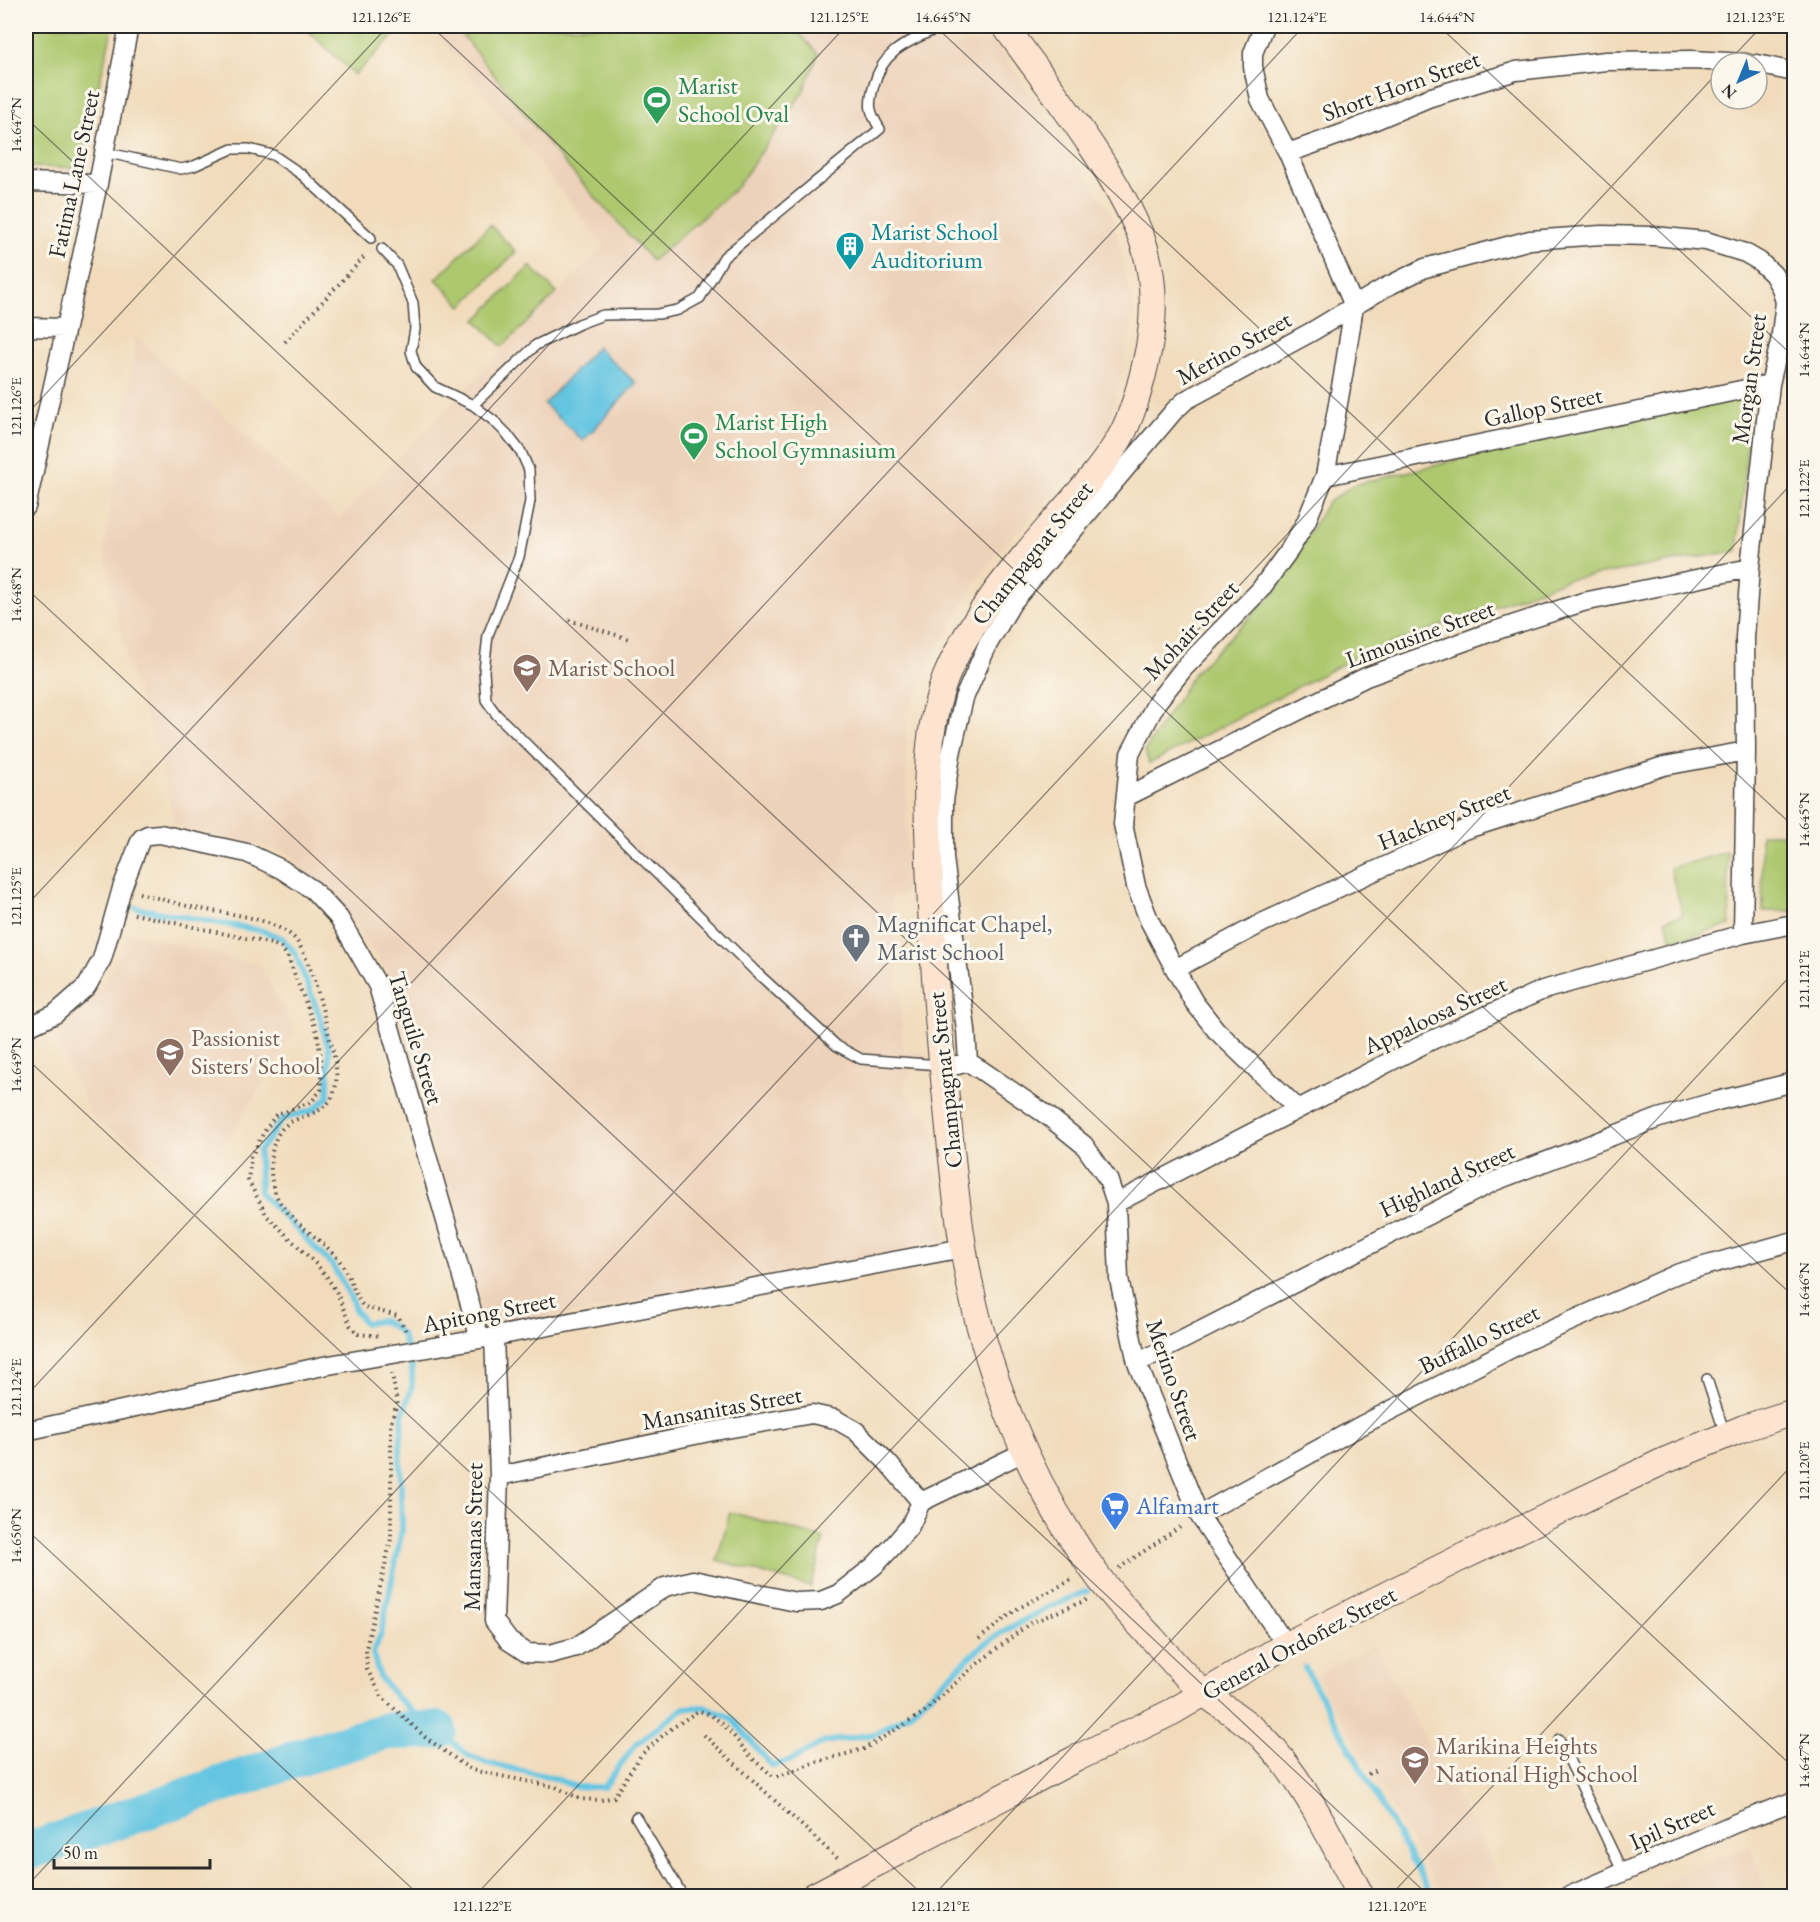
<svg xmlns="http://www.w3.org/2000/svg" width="1820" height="1922" viewBox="0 0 1820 1922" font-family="'EB Garamond',serif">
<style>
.built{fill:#edd2ba}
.green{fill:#adc86e;stroke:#6c7a4c;stroke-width:1.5}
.water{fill:#63c5e1;stroke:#477886;stroke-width:1.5}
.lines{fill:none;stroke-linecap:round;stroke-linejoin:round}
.stream{stroke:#63c5e1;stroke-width:6}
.river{stroke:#63c5e1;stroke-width:38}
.lane-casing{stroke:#494541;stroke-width:12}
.street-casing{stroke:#494541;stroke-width:21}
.secondary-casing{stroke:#494541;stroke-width:28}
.path{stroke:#494541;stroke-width:4;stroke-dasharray:1.5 4.5;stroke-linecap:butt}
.lane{stroke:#fff;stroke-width:9}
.street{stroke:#fff;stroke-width:18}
.secondary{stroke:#fde4d1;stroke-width:26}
.ticks{fill:none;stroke:#2b2b2b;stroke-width:1.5;stroke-opacity:0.45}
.labels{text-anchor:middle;stroke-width:6;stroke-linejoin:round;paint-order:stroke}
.leisure-label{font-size:24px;fill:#27864d;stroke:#fbf7ec;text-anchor:start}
.street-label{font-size:24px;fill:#2b2b2b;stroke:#fbf7ec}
.culture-label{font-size:24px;fill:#0d838f;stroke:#fbf7ec;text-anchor:start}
.education-label{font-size:24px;fill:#785e54;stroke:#fbf7ec;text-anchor:start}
.worship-label{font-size:24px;fill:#5b616d;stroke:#fbf7ec;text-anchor:start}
.shop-label{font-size:24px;fill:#366cbe;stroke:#fbf7ec;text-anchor:start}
.neatline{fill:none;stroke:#2b2b2b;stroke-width:2}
.ticks-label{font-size:15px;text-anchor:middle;fill:#2b2b2b}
</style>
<rect width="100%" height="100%" fill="#fbf7ec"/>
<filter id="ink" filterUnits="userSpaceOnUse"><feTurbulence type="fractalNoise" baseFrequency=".0167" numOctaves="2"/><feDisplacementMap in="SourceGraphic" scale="12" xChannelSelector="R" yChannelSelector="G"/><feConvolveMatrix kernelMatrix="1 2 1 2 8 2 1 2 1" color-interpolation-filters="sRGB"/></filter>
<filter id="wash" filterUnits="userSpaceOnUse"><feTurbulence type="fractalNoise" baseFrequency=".008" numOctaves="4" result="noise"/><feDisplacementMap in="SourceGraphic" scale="24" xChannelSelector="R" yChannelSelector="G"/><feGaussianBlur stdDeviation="1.35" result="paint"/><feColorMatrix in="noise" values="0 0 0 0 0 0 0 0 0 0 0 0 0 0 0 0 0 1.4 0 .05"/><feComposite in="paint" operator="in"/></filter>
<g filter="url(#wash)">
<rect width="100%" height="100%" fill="#f1dbbb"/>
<path class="built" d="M431,26H937L957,44L994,42L1112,214L1135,314L1108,433L985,567L924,675L906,715L907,892L891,899L904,1052H927L928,1069L912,1070L906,1080V1093L915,1108L931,1114L945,1242L487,1330L378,957L288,852L175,826L159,757L126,657L104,549L136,337L339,519L604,246Z
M129,932L261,966L295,1031L198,1187L95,1120L53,1036L97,993L113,966Z
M1375,1645L1510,1896H1443L1316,1676Z
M1751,1845L1768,1896H1665L1659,1883Z"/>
<path class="green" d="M26,26H113L79,168L26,167Z
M303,26H392L398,31L355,75Z
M455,26H793L818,54L803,92L737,187L652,261L560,158Z
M490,225L516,252L462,306L436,279Z
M530,266L557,293L502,347L476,320Z
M1736,393L1751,403L1737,551L1566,580L1358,656L1149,764L1145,750L1194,673L1277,590L1326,504L1353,485Z
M1761,834H1794V911H1763Z
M1727,852L1730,925L1673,941L1665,920L1683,915L1670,868Z
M730,1512L824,1538L811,1587L717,1560Z"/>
<path class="water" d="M597,347L636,383L583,441L544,404Z"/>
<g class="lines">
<path class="stream" d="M136,908L263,931L282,938L295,953L320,1017L329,1050L328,1097L313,1110L283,1119L259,1151L260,1193L333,1266L350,1296L356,1312L365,1323L383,1321L395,1328L402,1335L412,1366V1387L403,1414L400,1448L402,1530L381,1634L373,1653L379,1676L396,1697L418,1717L438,1730L469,1756L487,1763L554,1778L576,1787H604L636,1744L684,1708L706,1707L731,1718L772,1766L792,1760L824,1742L875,1734L911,1712L981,1647L1004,1631L1043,1610L1087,1591
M1305,1668L1432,1896"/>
<path class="river" d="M26,1852L316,1752L387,1731L438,1730"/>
</g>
</g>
<g filter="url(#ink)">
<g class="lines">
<g class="lane-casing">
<path id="lane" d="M104,152L181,169L194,166L232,149H249L273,155L301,174L371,238
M382,249L397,265L413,303L415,329L411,351L416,367L435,387L473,405L494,421L507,434L521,452L529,470L530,501L519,557L488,635L484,671L486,700L496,714L755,971L837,1046L861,1059L940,1065
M473,405L536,345L579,324L603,315L658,314L678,310L700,298L724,257L880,129C869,111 868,105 874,85C883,50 908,42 938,28
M1707,1379L1725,1434
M1559,1739L1623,1873
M636,1817L683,1896"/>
</g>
<g class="street-casing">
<path id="street" d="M1264,26L1253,53V67L1260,99L1288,153L1354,306L1343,376L1325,476L1306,522L1290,549L1260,590L1184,668L1157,702L1130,754L1123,824L1136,886L1149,920L1175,969L1194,1002L1216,1030L1298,1109
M1757,64L1794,72
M1288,153L1347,132L1428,98L1516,71L1606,61L1692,60L1746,63
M26,182L98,184
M26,327L65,328
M1325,476L1770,384
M26,507L98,184L129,26
M1126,797L1366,677L1488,633L1583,602L1750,568
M1175,969L1264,922L1464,830L1664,766L1746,751
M26,1028L55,1014L87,986L102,959L122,888L139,844L142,838L148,835L160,834L247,853L281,869L313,890L339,918L378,986L480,1339
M968,1062L966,1030L944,858V801L951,754L964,698L988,644L1012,603L1174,411L1186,400L1313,331L1384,288L1425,268L1530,240L1601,235L1654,236L1706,241L1745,253L1759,261L1773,274L1781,288L1785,302L1780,342L1770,384L1750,568L1745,637L1746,751L1743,934
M957,1065L968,1062L981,1070L1048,1116L1084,1145L1108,1179L1116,1203L1119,1279L1137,1363L1199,1515L1286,1645
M1116,1203L1430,1041L1543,990L1743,934L1794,924
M494,1336L499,1476L494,1621L509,1641L527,1653L550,1654L576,1647L665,1587L693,1580L796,1602L821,1601L838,1594L874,1566L893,1546L910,1526L921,1502L1024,1452
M1137,1363L1495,1181L1659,1118L1717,1101L1794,1082
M26,1431L323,1366L480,1339L963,1248
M499,1476L709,1432L812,1414L835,1419L856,1431L888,1463L921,1502
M1199,1515L1364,1424L1524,1342L1679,1273L1794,1241
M1569,1896L1736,1823L1794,1801"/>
</g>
<g class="secondary-casing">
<path id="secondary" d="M1005,26C1051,91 1113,165 1142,239C1154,273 1155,312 1149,347C1143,377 1135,411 1120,438C1104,465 1082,489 1061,513C1021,560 979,606 952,663C933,701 929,745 927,787C929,884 933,982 944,1079C950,1135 954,1191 963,1246C981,1364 1028,1482 1099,1578C1115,1599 1134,1619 1152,1638C1169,1657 1185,1677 1204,1693C1223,1708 1246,1720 1263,1738C1304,1779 1334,1845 1361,1896
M814,1896L1075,1759L1172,1712L1286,1645L1454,1561L1664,1461L1744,1428L1794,1412"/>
</g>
<path class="path" d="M99,26L110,28
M285,342L365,256
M569,620L629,639
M139,893C158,898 177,904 196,908C227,914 265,916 291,935C308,948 322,1007 327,1028C332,1048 343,1079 331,1099C322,1114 303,1115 289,1123C271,1134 269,1162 272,1181C278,1221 324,1235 343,1266C351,1279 354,1295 364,1307L398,1316L407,1333
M134,914L272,944L280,947L287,955L317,1032L321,1059V1090L312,1101L275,1116L264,1132L251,1157L248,1180L267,1216L318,1266L327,1277L337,1293L350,1325L358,1334L380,1336
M392,1373L397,1403L391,1423V1539L366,1649L367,1669L382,1697L425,1737L471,1770L556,1787L580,1799L601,1800L614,1797L641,1755L668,1731L698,1711C722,1715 736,1741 751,1757C758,1764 766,1770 773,1776H779L813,1763L864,1749L923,1713L972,1668L1030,1623L1089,1599
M1119,1568L1183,1525
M979,1639L1017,1609L1073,1579
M704,1735L838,1859
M1368,1774L1376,1770"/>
<use href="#lane" class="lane"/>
<use href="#street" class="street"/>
<use href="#secondary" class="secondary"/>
</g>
</g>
<path class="ticks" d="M431,26L1794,1297M935,26L1794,827M1439,26L1794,357M1727,63L1762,26M26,118L1794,1768M26,415L388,26M26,588L1429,1896M26,906L846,26M26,1058L924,1896M26,1396L1304,26M26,1529L420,1896M26,1887L1721,69M475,1896L1794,481M933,1896L1794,972M1390,1896L1794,1463"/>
<defs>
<g id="stadium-pin" transform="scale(1.5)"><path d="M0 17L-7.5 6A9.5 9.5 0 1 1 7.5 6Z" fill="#2e9e5b" stroke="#fbf7ec"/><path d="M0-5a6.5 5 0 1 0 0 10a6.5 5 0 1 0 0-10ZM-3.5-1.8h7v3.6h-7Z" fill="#fff"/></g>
<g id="building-pin" transform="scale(1.5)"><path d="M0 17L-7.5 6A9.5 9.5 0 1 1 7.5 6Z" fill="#0f9aa8" stroke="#fbf7ec"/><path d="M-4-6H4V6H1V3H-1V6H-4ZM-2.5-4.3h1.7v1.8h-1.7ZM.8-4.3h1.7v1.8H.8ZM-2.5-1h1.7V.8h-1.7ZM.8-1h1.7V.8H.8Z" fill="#fff"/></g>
<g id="school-pin" transform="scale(1.5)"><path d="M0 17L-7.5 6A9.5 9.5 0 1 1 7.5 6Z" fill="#8d6e63" stroke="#fbf7ec"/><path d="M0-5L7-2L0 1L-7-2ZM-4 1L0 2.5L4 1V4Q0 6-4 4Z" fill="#fff"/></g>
<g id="church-pin" transform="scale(1.5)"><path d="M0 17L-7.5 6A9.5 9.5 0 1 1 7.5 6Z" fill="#6b7280" stroke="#fbf7ec"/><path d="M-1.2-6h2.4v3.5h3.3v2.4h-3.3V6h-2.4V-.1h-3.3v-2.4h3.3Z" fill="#fff"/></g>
<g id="supermarket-pin" transform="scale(1.5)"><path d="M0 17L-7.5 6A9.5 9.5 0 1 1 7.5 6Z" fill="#3f7fe0" stroke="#fbf7ec"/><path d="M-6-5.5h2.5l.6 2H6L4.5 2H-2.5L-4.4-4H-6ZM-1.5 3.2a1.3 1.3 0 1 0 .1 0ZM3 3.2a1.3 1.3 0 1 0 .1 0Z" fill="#fff"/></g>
</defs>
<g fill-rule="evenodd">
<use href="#stadium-pin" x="657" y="100"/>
<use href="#building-pin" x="850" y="246"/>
<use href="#stadium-pin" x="694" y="436"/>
<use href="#school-pin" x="527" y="668"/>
<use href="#church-pin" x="856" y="938"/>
<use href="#school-pin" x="170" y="1052"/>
<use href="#supermarket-pin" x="1115" y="1506"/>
<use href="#school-pin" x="1415" y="1760"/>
</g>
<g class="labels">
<g class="leisure-label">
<text x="678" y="94">Marist<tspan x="678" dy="28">School Oval</tspan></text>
<text x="715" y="430">Marist High<tspan x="715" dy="28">School Gymnasium</tspan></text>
</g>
<g class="street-label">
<text transform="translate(1401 86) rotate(-20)" y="8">Short Horn Street</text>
<text transform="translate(74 174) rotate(-78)" y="8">Fatima Lane Street</text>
<text transform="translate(1234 348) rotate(-29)" y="8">Merino Street</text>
<text transform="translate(1749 379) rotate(-82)" y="8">Morgan Street</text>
<text transform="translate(1543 407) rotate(-12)" y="8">Gallop Street</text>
<text transform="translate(1032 553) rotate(-51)" y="8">Champagnat Street</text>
<text transform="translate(1191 630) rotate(-47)" y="8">Mohair Street</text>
<text transform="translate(1420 634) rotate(-20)" y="8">Limousine Street</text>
<text transform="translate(1444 817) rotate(-22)" y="8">Hackney Street</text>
<text transform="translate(1435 1015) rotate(-25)" y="8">Appaloosa Street</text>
<text transform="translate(416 1038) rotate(73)" y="8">Tanguile Street</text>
<text transform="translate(945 1080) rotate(-96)" y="8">Champagnat Street</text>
<text transform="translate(1447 1180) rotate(-25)" y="8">Highland Street</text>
<text transform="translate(489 1312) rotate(-11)" y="8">Apitong Street</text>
<text transform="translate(1479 1339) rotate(-26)" y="8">Buffallo Street</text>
<text transform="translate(1174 1380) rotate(71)" y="8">Merino Street</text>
<text transform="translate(722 1408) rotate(-10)" y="8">Mansanitas Street</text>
<text transform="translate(473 1537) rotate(-89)" y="8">Mansanas Street</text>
<text transform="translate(1299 1643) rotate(-28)" y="8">General Ordoñez Street</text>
<text transform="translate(1672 1825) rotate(-24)" y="8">Ipil Street</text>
</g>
<g class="culture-label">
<text x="871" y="240">Marist School<tspan x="871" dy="28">Auditorium</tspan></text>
</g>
<g class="education-label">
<text x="548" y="676">Marist School</text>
<text x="191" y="1046">Passionist<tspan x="191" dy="28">Sisters' School</tspan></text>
<text x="1436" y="1754">Marikina Heights<tspan x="1436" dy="28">National High School</tspan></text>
</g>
<g class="worship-label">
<text x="877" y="932">Magnificat Chapel,<tspan x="877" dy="28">Marist School</tspan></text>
</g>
<g class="shop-label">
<text x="1136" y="1514">Alfamart</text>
</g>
</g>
<rect width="1820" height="1922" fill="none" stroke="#fbf7ec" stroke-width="66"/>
<g transform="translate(1739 81) rotate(223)"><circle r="28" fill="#fbf7ec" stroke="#a8a59f" stroke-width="1.5"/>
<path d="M0-4.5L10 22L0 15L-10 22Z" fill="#1f6fb2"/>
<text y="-9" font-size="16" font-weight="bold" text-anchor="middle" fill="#2b2b2b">N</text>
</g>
<path d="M54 1859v9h156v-9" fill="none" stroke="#2b2b2b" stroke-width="3"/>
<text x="63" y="1859" font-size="18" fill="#2b2b2b" stroke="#fbf7ec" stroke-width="4.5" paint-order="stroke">50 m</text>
<rect x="33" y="33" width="1754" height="1856" class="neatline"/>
<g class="ticks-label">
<text x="381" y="22">121.126°E</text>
<text x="839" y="22">121.125°E</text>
<text x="943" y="22">14.645°N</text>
<text x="1297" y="22">121.124°E</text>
<text x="1447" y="22">14.644°N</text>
<text x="1755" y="22">121.123°E</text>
<text transform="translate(16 125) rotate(-90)" y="5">14.647°N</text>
<text transform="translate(1804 350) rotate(-90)" y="5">14.644°N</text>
<text transform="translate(16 407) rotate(-90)" y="5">121.126°E</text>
<text transform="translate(1804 489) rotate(-90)" y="5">121.122°E</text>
<text transform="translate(16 595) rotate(-90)" y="5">14.648°N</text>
<text transform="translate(1804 820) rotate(-90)" y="5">14.645°N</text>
<text transform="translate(16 897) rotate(-90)" y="5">121.125°E</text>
<text transform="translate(1804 980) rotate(-90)" y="5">121.121°E</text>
<text transform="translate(16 1065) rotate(-90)" y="5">14.649°N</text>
<text transform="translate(1804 1290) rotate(-90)" y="5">14.646°N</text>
<text transform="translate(16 1388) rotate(-90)" y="5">121.124°E</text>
<text transform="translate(1804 1471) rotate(-90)" y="5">121.120°E</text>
<text transform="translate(16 1536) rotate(-90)" y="5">14.650°N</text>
<text transform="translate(1804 1761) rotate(-90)" y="5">14.647°N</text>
<text x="482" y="1911">121.122°E</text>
<text x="940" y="1911">121.121°E</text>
<text x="1397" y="1911">121.120°E</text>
</g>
</svg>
